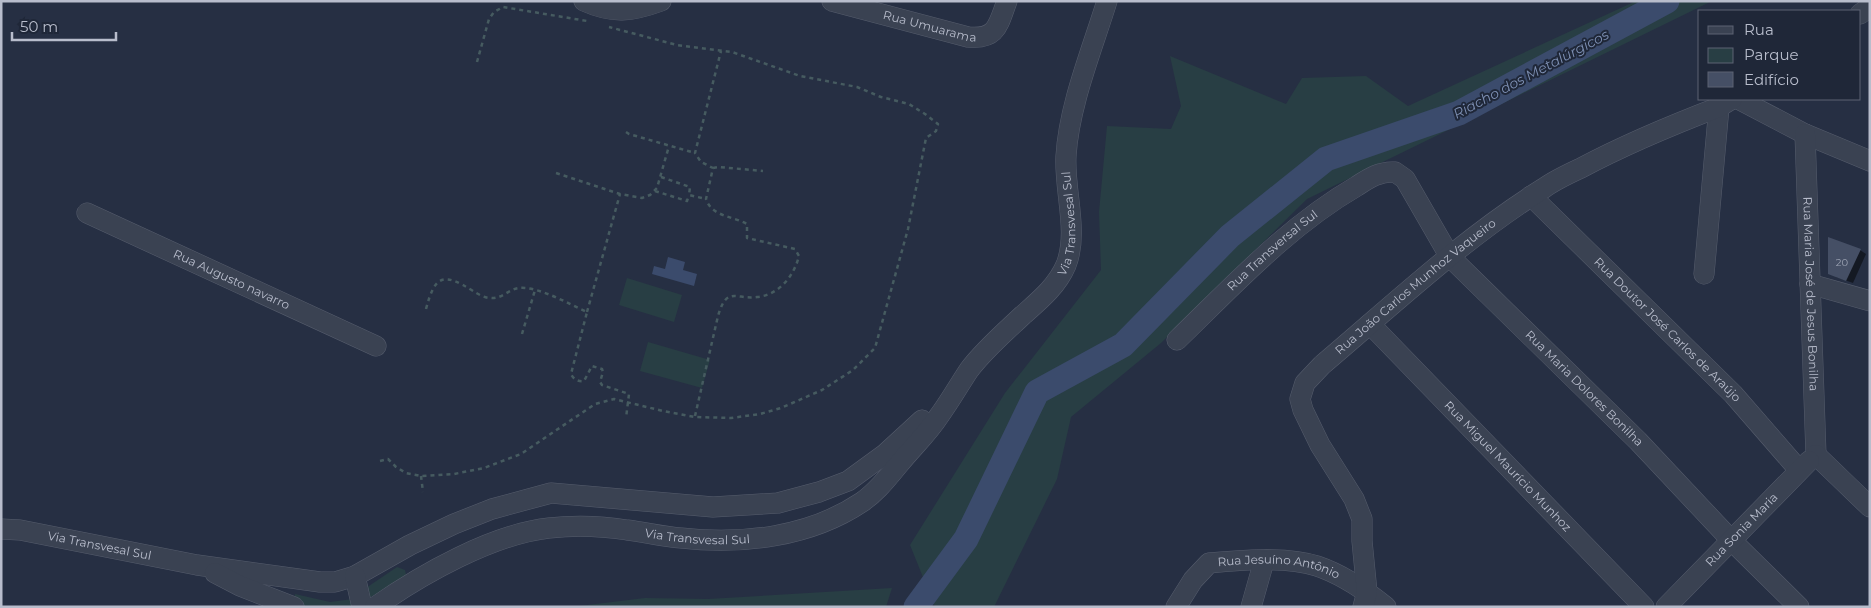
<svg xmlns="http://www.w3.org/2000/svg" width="1871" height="608" viewBox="0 0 1871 608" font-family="Montserrat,sans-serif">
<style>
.green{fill:#283e44}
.water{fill:#3b4b6c}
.shadow{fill:#0007}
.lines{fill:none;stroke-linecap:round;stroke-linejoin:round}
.river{stroke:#3b4b6c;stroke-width:25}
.building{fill:#454f65}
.minor-casing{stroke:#565d6d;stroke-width:21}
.path{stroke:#465b60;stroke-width:2.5;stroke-dasharray:4 4;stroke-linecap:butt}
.minor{stroke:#3a4252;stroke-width:20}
.labels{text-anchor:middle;stroke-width:4;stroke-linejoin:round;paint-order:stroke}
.number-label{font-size:10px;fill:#9ba2b2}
.street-label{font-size:12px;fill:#b8bdcc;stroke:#1f2738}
.water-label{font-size:14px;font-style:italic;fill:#7e90b4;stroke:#1f2738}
</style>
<rect width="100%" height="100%" fill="#262f43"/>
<path class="green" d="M1636,1H1712L1307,199L1161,343L1071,417L1057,479L994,607H935L910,545L1005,393L1101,270L1099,212L1107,126L1171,129L1181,106L1170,56L1286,104L1302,78L1366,76L1408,106Z
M627,278L682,295L674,322L619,305Z
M648,342L710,360L702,388L640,371Z
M397,567L405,570L406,575L382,592L368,598L366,588Z
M892,588L886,607H571L645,598L708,599Z
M295,594L330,602L353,599L360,607H307L294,602Z"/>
<path class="water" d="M668,257L685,262L683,270L697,274L694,286L652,274L654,266L665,269Z"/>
<path class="shadow" d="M1860,250L1866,254L1853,283L1836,277Z"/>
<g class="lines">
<path class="river" d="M916,607L966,539L1037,392L1123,345L1230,236L1326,159L1459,113L1667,1"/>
</g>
<path class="building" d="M1828,237L1861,249L1846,281L1828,274Z"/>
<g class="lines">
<g class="minor-casing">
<g id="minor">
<path d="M584,1C613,14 631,12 661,1"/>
<path id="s1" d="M832,1L968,37C997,40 998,25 1007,1"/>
<path d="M1860,14L1870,7"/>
<path d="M1738,99L1805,134L1870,161"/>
<path id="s2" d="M1805,134L1816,455"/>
<path id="s3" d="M1531,196L1733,394L1799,470"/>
<path id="s4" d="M87,213L376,346"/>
<path d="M1704,274L1719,107"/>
<path d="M1810,284L1870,301"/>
<path id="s5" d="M1370,324L1644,607"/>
<path id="s6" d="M1177,340C1234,285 1288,226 1357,186C1369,178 1380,171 1395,172L1405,179L1450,257L1638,441L1732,541L1799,607"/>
<path d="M1816,455L1870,507"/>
<path id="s7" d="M1,529L20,530L197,565L320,582H335L355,576L410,545L454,524L492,509L551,493L713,507L778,503L819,492L848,481L885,454L922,420"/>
<path d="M215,573L240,586L294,607"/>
<path d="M355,576L362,607"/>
<path id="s8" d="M375,607C422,574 493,534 549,528C575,525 602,526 627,530C645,532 663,537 681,538C742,545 810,537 862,502C877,492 888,477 900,463C913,447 928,433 939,416C950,401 959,385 969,370C984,350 1005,332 1023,315C1040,300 1057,286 1066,265C1079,232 1064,191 1066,156C1069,105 1092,50 1107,1"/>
<path id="s9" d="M1176,607L1193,580L1209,563C1240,560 1288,556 1317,566C1341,574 1365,590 1386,607"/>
<path d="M1251,607L1264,561"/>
<path id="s10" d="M1363,607L1367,592L1362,541V519L1354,499L1320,445L1303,410L1300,399L1305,383L1322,365C1394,304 1464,238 1544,188C1555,180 1568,174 1581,168C1626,144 1672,125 1719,107L1732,99"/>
<path id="s11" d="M1666,607L1809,461"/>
</g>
</g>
<path class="path" d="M477,62L489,19L494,12L503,7L587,21
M626,132L629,134L695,153
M713,168L719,167L763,171
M556,173L620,194L642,198L650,195L657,188L669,146
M661,177L690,187L689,195L706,199
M655,191L687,201L689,195
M426,309C435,275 443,272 473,291C478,294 484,298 491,298C502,299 509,289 519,288C538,286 569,304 587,312L571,374C573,379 578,382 584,381L592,366L602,369L603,372L600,382L602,385L629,394L626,418
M587,312L620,194
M522,334L535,290
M695,416L718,316C727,285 736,300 757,297C779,295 794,276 799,256L795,249L747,238V224C733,216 712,217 706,199L713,168L701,162L695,153L721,51
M380,461L388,459L396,467L406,473L421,476L454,474L484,468L521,454L595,404L614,399L663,411L695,417L731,418L760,414L781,408L822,390L853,370L875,348L908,229L926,138L936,131L938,124L925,114L909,104L881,97L857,87L800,76L732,52L677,45L609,27
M421,476L423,492"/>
<use href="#minor" class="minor"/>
</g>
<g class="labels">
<g class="number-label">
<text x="1842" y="266">20</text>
</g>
<g class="street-label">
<text dy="4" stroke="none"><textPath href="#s1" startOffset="101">Rua Umuarama</textPath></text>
<text dy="4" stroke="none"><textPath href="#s8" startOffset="870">Via Transvesal Sul</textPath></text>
<text dy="4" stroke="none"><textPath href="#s6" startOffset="131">Rua Transversal Sul</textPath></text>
<text dy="4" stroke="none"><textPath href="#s4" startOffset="159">Rua Augusto navarro</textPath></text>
<text dy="4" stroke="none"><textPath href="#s10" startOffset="388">Rua João Carlos Munhoz Vaqueiro</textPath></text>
<text dy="4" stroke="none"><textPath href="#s2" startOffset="160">Rua Maria José de Jesus Bonilha</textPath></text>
<text dy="4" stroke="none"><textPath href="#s3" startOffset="191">Rua Doutor José Carlos de Araújo</textPath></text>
<text dy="4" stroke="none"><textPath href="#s6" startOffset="569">Rua Maria Dolores Bonilha</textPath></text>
<text dy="4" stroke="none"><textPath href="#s5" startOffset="198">Rua Miguel Maurício Munhoz</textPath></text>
<text dy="4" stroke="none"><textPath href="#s11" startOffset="108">Rua Sonia Maria</textPath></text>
<text dy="4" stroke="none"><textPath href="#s8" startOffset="342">Via Transvesal Sul</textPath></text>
<text dy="4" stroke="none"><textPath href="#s7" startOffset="100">Via Transvesal Sul</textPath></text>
<text dy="4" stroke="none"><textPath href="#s9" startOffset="126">Rua Jesuíno Antônio</textPath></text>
</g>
<g class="water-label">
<text transform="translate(1531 74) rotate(-28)" y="5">Riacho dos Metalúrgicos</text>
</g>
</g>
<rect width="1871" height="608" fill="none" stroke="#b8bdcc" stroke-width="5"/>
<rect x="1698" y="10" width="162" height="90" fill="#1f2738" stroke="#5c6373"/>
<rect x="1708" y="26" width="25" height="8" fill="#3a4252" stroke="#5c6373"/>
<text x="1744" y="35" font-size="15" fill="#b8bdcc">Rua</text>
<rect x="1708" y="48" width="25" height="15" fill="#283e44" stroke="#5c6373"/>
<text x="1744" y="60" font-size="15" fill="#b8bdcc">Parque</text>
<rect x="1708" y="72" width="25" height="15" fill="#454f65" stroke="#5c6373"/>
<text x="1744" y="85" font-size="15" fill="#b8bdcc">Edifício</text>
<path d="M12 32v8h104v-8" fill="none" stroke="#b8bdcc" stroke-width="2.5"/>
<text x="20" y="32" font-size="15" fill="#b8bdcc" stroke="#1f2738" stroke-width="4" paint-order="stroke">50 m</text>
</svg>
